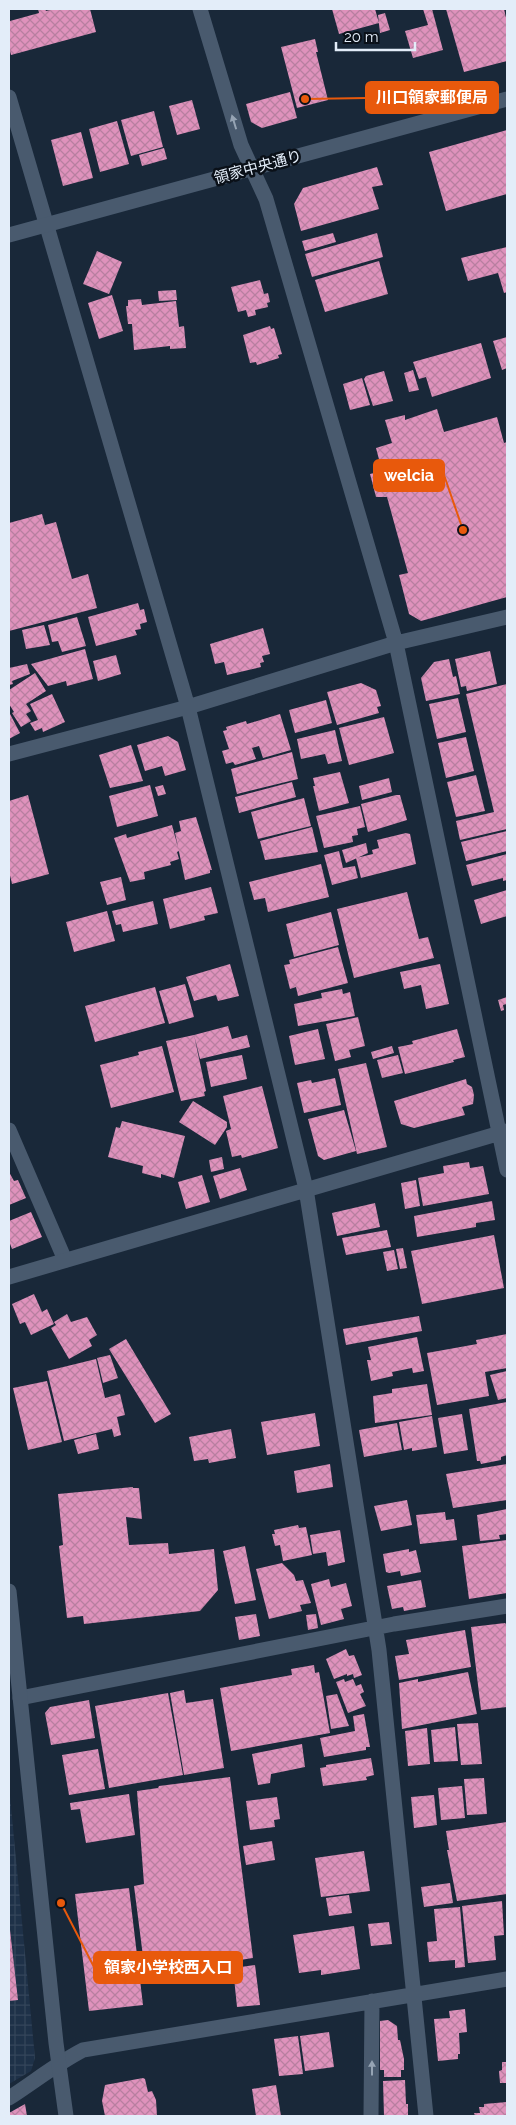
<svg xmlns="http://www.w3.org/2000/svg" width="516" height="2125" viewBox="0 0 516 2125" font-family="Raleway,'Noto Sans JP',sans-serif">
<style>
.industrial{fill:url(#industrial-grid)}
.building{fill:url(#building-cross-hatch)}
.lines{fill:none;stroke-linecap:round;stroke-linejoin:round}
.service{stroke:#495a6e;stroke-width:15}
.minor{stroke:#495a6e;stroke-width:15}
.tertiary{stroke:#495a6e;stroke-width:15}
.oneway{fill:#96a4b4}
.labels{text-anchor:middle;stroke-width:5;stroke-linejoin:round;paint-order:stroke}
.street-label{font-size:15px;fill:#e3edf9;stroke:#0a1018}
.leader{fill:none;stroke:#e8590c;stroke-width:2}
.callout-dot{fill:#e8590c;stroke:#0a1018;stroke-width:2}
.callout{fill:#e8590c;stroke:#e8590c;stroke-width:2}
.callout-label{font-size:16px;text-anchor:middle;font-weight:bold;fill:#fff}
</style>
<defs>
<pattern id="industrial-grid" width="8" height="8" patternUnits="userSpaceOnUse" patternTransform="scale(1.25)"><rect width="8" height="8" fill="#1e3148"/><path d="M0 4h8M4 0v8" fill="none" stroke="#34455a"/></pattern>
<pattern id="building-cross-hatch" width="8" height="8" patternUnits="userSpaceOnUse" patternTransform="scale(1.25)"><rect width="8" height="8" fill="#df92bc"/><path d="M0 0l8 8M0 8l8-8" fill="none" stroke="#b87fa0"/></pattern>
</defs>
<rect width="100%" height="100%" fill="#192839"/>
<path class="industrial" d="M9,1786L35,2058L31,2071L9,2084Z"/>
<path class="building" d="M38,9H45L46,11L54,9H90L96,32L11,55L9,47L10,21L39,13Z
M332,9H375L379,23L339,34Z
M423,9H432L443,50L413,58L405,31L428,25Z
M446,9H504L507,22V61L464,72Z
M385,13L390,30L380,33L378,15Z
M315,39L318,52H316L328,100L297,108L281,47Z
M290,92L297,118L262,128L251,122L246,104Z
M192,100L200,129L177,135L169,106Z
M154,111L163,147L131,156L121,120Z
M117,121L129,164L100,172L89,129Z
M507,130V194L446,211L429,152Z
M81,132L93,178L63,186L51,140Z
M164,148L167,159L142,166L139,155Z
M377,167L383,185L372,187L379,209L301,231L294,204L303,188Z
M333,233L336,242L305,251L302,241Z
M377,233L383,257L312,277L305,254Z
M507,247V292L504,293L498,273L468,281L461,258Z
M97,251L122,262L109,294L83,284Z
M379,261L388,294L325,312L315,280Z
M260,280L264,294L268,293L270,302L267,303L268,307L255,310L256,315L248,317L246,310L238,312L231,287Z
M176,290L177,300L159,301L158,291Z
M112,295L123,331L99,339L88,303Z
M141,299L142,305L176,301L179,327L184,326L186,348L170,349V346L134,350L132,324H128L126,306H128V300Z
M270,326L271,329L274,328L282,354L278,355L279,358L257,365L256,362L250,363L243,335Z
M507,337V368L502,370L493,341Z
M481,343L491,378L432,397L426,377L419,379L413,362Z
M413,370L419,390L409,392L404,373Z
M384,371L393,401L373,406L364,379L366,376Z
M362,378L370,405L350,410L343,384Z
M437,409L444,432L497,417L504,443L507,442V597L421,621L409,614L399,575L408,573L387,497H376L370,474L382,471L376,448L392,443L385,420L405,415V420Z
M42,514L45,525L56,522L72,579L88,574L97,608L9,631V523Z
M138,603L140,610L144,609L147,622L140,624L141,629L135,630L137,635L96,646L88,617Z
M77,617L86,646L62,652L58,641L52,642L48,625Z
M44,625L50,645L26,649L22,630Z
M263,628L270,654L262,656L264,662L260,663L261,667L227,675L224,662L215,664L210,644Z
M85,649L93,679L67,686L66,681L48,686L31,664Z
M490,651L497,684L467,691L466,686L461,687L455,659Z
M116,655L121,674L98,681L93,661Z
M449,659L453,677L456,676L460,694L426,701L421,678L434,662Z
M27,664L30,674L12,681L13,684L9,685V668Z
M35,673L46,691L26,704L31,711L26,714L31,721L21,727L12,713L14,712L9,704V690Z
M361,683L376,690L381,706L377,707L379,713L337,725L327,692Z
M507,684V829L460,840L456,821L494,812L466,694Z
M52,694L65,722L43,732L42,728L35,731L30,723L38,720L30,704Z
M458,698L466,732L437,739L429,704Z
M326,700L332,723L295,733L289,710Z
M9,712L20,733L9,739Z
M280,714L291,750L263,758L259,746L252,748L256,759L235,765L233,762L226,764L222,751L229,749L223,731L227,730L226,727L246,721L247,724Z
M384,717L394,753L349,765L339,728Z
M335,730L342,761L328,764L325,754L301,759L297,739Z
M168,736L178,742L186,770L165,776L162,766L145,771L137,745Z
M466,737L474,771L446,778L438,743Z
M131,745L143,781L110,788L99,755Z
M292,752L298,779L237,794L231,769Z
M340,772L349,803L319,811L313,786H315L313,778Z
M476,775L485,811L456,817L447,782Z
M389,778L392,792L362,800L359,786Z
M292,782L296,797L239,813L235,797Z
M150,785L158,816L117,827L109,796Z
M163,785L166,794L158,796L155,787Z
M28,795L49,874L12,884L9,871V801Z
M396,795H400L407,820L368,832L361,804Z
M304,798L311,826L258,839L251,812Z
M360,806L365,827L357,829L358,835L352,836L353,842L324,848L316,816Z
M196,817L212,870H210V873L185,880L175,833L181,831L179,821Z
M172,825L179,851L177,852L179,859L170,862L171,865L144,872L145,879L130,882L114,838L126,834L127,838Z
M312,827L318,852L265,860L260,841Z
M507,831V851L466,861L461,842Z
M406,833L410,834L416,864L361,878L356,858L373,854L372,850L379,848L377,840Z
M366,843L368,853L346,863L342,850Z
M339,851L343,868L355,866L358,878L332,885L324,855Z
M507,854V880L503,881V878L472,886L466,865Z
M321,864L329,897L268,912L265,898L254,900L249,882Z
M121,877L126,900L107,905L100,882Z
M211,887L218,913L204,916L205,920L170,929L163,899Z
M507,890V916L481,924L474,900Z
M407,892L419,939L428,937L434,958L354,978L337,909Z
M153,901L158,924L123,932L121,924L116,925L112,911Z
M107,911L115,941L74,952L66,922Z
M331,912L339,945L294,957L286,924Z
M338,947L348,983L298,996L296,987L290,989L284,965L290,964L289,960Z
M230,964L239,996L218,1001L216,995L194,1001L186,977Z
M440,964L449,1004L426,1009L421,985L404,989L400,972Z
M185,984L194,1017L169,1024L159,991Z
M155,987L165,1023L95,1042L85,1006Z
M342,989L343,994L350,992L355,1016L298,1026L294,1004L322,998L321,993Z
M507,997V1004L503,1005L504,1010L501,1011L498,1000Z
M358,1017L365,1046L349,1050L351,1057L335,1061L326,1024Z
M228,1026L232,1039L247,1035L250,1047L200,1059L194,1035Z
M318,1029L325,1059L295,1065L289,1036Z
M457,1029L465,1057L453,1060L454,1062L405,1074L398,1047L413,1044L412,1041Z
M194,1035L206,1091L204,1092L205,1096L181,1101L166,1041Z
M162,1046L174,1092L111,1108L100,1065L139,1055L138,1052Z
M392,1046L394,1053L373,1059L371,1052Z
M242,1055L247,1079L211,1087L206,1062Z
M398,1055L403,1073L382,1078L377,1060Z
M366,1063L387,1147L357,1154L338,1069Z
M335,1078L341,1105L304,1113L297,1083L311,1080L312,1083Z
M466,1079L467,1084L472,1087L474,1095L473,1104L462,1107L465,1115L414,1128L401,1124L394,1101Z
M262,1086L278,1148L242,1158L241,1155L232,1157L226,1131L231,1129L223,1096Z
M193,1101L227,1122V1127L215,1145L179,1122Z
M344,1110L356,1151L324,1160L318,1156L308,1119Z
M122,1121L185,1136L174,1178L161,1174V1178L142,1173L143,1166L108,1157L116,1127L120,1128Z
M222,1157L224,1169L211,1172L209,1160Z
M469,1162L470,1168L483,1166L489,1194L423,1206L418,1178L444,1173L443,1166Z
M240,1168L247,1190L220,1199L213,1176Z
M9,1172L14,1181L18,1180L26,1198L9,1205Z
M202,1175L210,1202L186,1209L178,1182Z
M416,1180L420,1206L405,1209L401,1183Z
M492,1201L495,1220L476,1223V1227L417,1237L414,1216Z
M375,1203L380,1227L337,1236L332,1213Z
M31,1212L42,1237L12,1249L9,1241V1221Z
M387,1230L391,1247L346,1255L342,1238Z
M494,1235L504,1288L422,1304L411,1251Z
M403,1248L407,1268L400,1269L396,1249Z
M394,1250L398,1269L387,1271L383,1252Z
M34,1294L42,1312L47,1309L54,1324L31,1335L25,1322L20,1324L12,1304Z
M67,1314L71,1322L87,1317L97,1335L89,1340L92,1346L69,1359L51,1328L56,1325L54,1322Z
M419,1316L422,1331L346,1345L343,1329Z
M507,1334V1368L485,1372L489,1396L437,1405L427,1353L477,1344L476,1340Z
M417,1337L424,1371L413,1373L412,1368L392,1372L393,1376L371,1381L367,1360H371L368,1347Z
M126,1339L171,1414L155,1423L109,1349Z
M110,1355L118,1378L103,1383L97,1358Z
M96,1359L105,1398L120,1394L125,1415L117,1417L121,1435L114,1437L112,1429L64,1441L47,1371Z
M507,1371V1398L498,1400L490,1375Z
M47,1381L62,1442L28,1450L13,1388Z
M427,1384L432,1415L375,1423L373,1396L392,1393V1389Z
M507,1402V1455L501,1457V1460L481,1464L480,1461H477L469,1409Z
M315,1413L320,1446L267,1455L261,1422Z
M462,1414L468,1450L444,1454L438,1418Z
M432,1416L437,1447L412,1451V1448L404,1450L399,1422Z
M397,1423L402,1450L364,1457L359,1430Z
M231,1429L236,1458L209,1463L208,1459L194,1461L189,1437Z
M96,1434L99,1449L78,1454L74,1440Z
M330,1464L333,1487L297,1493L294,1471Z
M507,1464V1500L453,1508L446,1474Z
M133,1487V1488H139L142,1519L126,1517L129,1545L168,1543L169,1554L214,1549L218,1590L200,1611L84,1624L83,1616L67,1618L59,1546L63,1545L58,1494Z
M407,1500L412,1525L381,1531L374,1506Z
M507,1509V1534L499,1535L500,1539L480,1541L477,1515Z
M445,1512L446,1520L454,1519L457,1540L420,1544L416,1515Z
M298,1525L299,1528L306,1527L312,1555L283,1561L280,1545L275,1546L272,1534H275L274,1530Z
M340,1530L345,1562L328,1566L326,1552L313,1554L310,1535Z
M507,1540V1593L469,1599L462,1546Z
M245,1546L256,1600L235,1604L223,1551Z
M409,1549V1552L416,1550L421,1572L401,1576L400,1571L389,1573L386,1572L383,1554Z
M282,1563L294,1575L296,1581L303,1580L311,1603L300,1605L302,1611L269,1619L256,1569Z
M329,1579L331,1587L346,1583L352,1606L341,1609L344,1619L321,1625L311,1584Z
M421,1580L426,1607L404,1611L403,1607L392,1609L387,1586Z
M256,1614L260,1636L239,1640L235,1617Z
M316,1614L318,1628L308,1630L306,1615Z
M505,1623L507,1625V1707L481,1710L471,1627Z
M465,1630L471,1667L399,1680L395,1656L409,1654L406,1640Z
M346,1649L349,1656L354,1655L362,1675L354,1678L353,1674L347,1676V1674L334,1679L326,1659Z
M314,1665L315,1673L319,1672L330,1733L231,1751L220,1688L292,1675L291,1669Z
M468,1672L477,1714L402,1729L399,1683L418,1679V1682Z
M344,1679L345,1682L353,1679L356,1686L361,1684L364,1692L360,1694L366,1706L348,1713L336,1682Z
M184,1690L186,1703L213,1699L224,1768L184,1775L170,1693Z
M168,1693L183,1775L109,1788L95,1706Z
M337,1694L349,1726L331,1729L326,1696Z
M89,1700L95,1738L51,1745L45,1713L50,1707Z
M364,1714L370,1747H366V1750L324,1757L320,1738L355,1731L353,1716Z
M478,1723L482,1764L461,1765L457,1724Z
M455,1727L458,1761L434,1762L431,1730Z
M427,1728L430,1764L408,1766L405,1731Z
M302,1744L305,1767L271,1774L270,1783L258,1785L252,1754Z
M98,1749L105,1789L69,1795L62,1755Z
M371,1758L374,1775L366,1777L367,1780L323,1786L320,1768L326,1767V1765Z
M230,1777L253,1958L227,1962L229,1972L198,1977L196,1967L145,1972L134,1886L144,1884L137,1791L158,1788L159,1786Z
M484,1778L487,1814L467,1815L464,1779Z
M462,1786L465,1818L441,1820L438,1788Z
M129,1794L135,1835L86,1843L80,1809L71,1810L70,1803Z
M434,1795L437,1825L414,1828L411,1797Z
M277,1797L280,1819L274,1820L275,1827L250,1830L246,1801Z
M507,1822V1894L457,1901L447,1850H449L446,1831Z
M272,1841L275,1860L246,1865L243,1846Z
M364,1851L370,1891L321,1897L315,1858Z
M450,1883L453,1903L424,1907L421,1887Z
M129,1888L143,2005L89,2011L75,1894Z
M349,1895L352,1913L329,1916L326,1898Z
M502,1901L504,1935L494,1936L496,1960L468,1963L462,1906Z
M460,1907L465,1967L455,1968V1960L429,1962L427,1942L437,1941L434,1909Z
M9,1921L18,2000L9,2001Z
M389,1922L392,1944L371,1946L368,1924Z
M354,1926L360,1969L321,1975V1970L299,1973L293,1935Z
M255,1965L260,2005L237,2007L233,1968Z
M465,2009L467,2032L459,2033L460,2054H458V2059L438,2061L434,2019L450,2018L449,2011Z
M388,2020L397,2026L398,2040H400L404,2059V2070H401V2077H384V2070H380V2021Z
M329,2032L334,2067L305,2071L300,2036Z
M298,2036L303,2074L279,2076L274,2039Z
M502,2062H507V2083H500L499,2071L502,2070Z
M143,2078L145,2079L148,2092L152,2091L156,2100L157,2116H105L102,2101L105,2085Z
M405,2080L406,2104H408V2116H384L383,2081Z
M276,2085L281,2116H256L252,2089Z
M507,2102V2116H475L474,2113H480L479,2107H484V2104Z
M25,2104L27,2116H9V2113Z"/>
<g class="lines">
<path class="service" d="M9,1130L65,1260"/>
<path class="minor" d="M200,9L241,145L266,199L396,643L507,1170
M9,97L188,707L306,1189L379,1650L426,2116
M9,754L188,707L396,643L507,617
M9,1277L507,1131
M20,1698L394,1624L507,1606
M9,2098C34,2082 56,2064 83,2050L507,1979
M371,2116L372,2001"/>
<path class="tertiary" d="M9,235L507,99
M9,1591L56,2043L66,2116"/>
</g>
<defs><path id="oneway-solid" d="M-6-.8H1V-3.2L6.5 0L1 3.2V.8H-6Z" transform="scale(1.25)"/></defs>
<g class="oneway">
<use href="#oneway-solid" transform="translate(234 122) rotate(-107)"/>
<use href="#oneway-solid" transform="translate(372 2068) rotate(-90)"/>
</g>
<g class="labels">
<g class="street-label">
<text transform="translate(258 167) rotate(-15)" y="5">領家中央通り</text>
</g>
</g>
<path class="leader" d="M305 99L366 98M463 530L444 475M61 1903L94 1967"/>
<g class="callout-dot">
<circle cx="305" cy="99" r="5"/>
<circle cx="463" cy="530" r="5"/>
<circle cx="61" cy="1903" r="5"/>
</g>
<g class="callout">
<rect x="366" y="82" width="132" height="31" rx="5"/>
<rect x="374" y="460" width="70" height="31" rx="5"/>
<rect x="94" y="1952" width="148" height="31" rx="5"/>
</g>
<g class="callout-label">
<text x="432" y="103">川口領家郵便局</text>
<text x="409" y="481">welcia</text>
<text x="168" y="1973">領家小学校西入口</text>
</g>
<rect width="516" height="2125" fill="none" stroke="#e3edf9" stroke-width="20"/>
<path d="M336 42v8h79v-8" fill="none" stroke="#e3edf9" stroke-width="2.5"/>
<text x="344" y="42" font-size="15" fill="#e3edf9" stroke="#0a1018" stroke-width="4" paint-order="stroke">20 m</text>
</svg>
